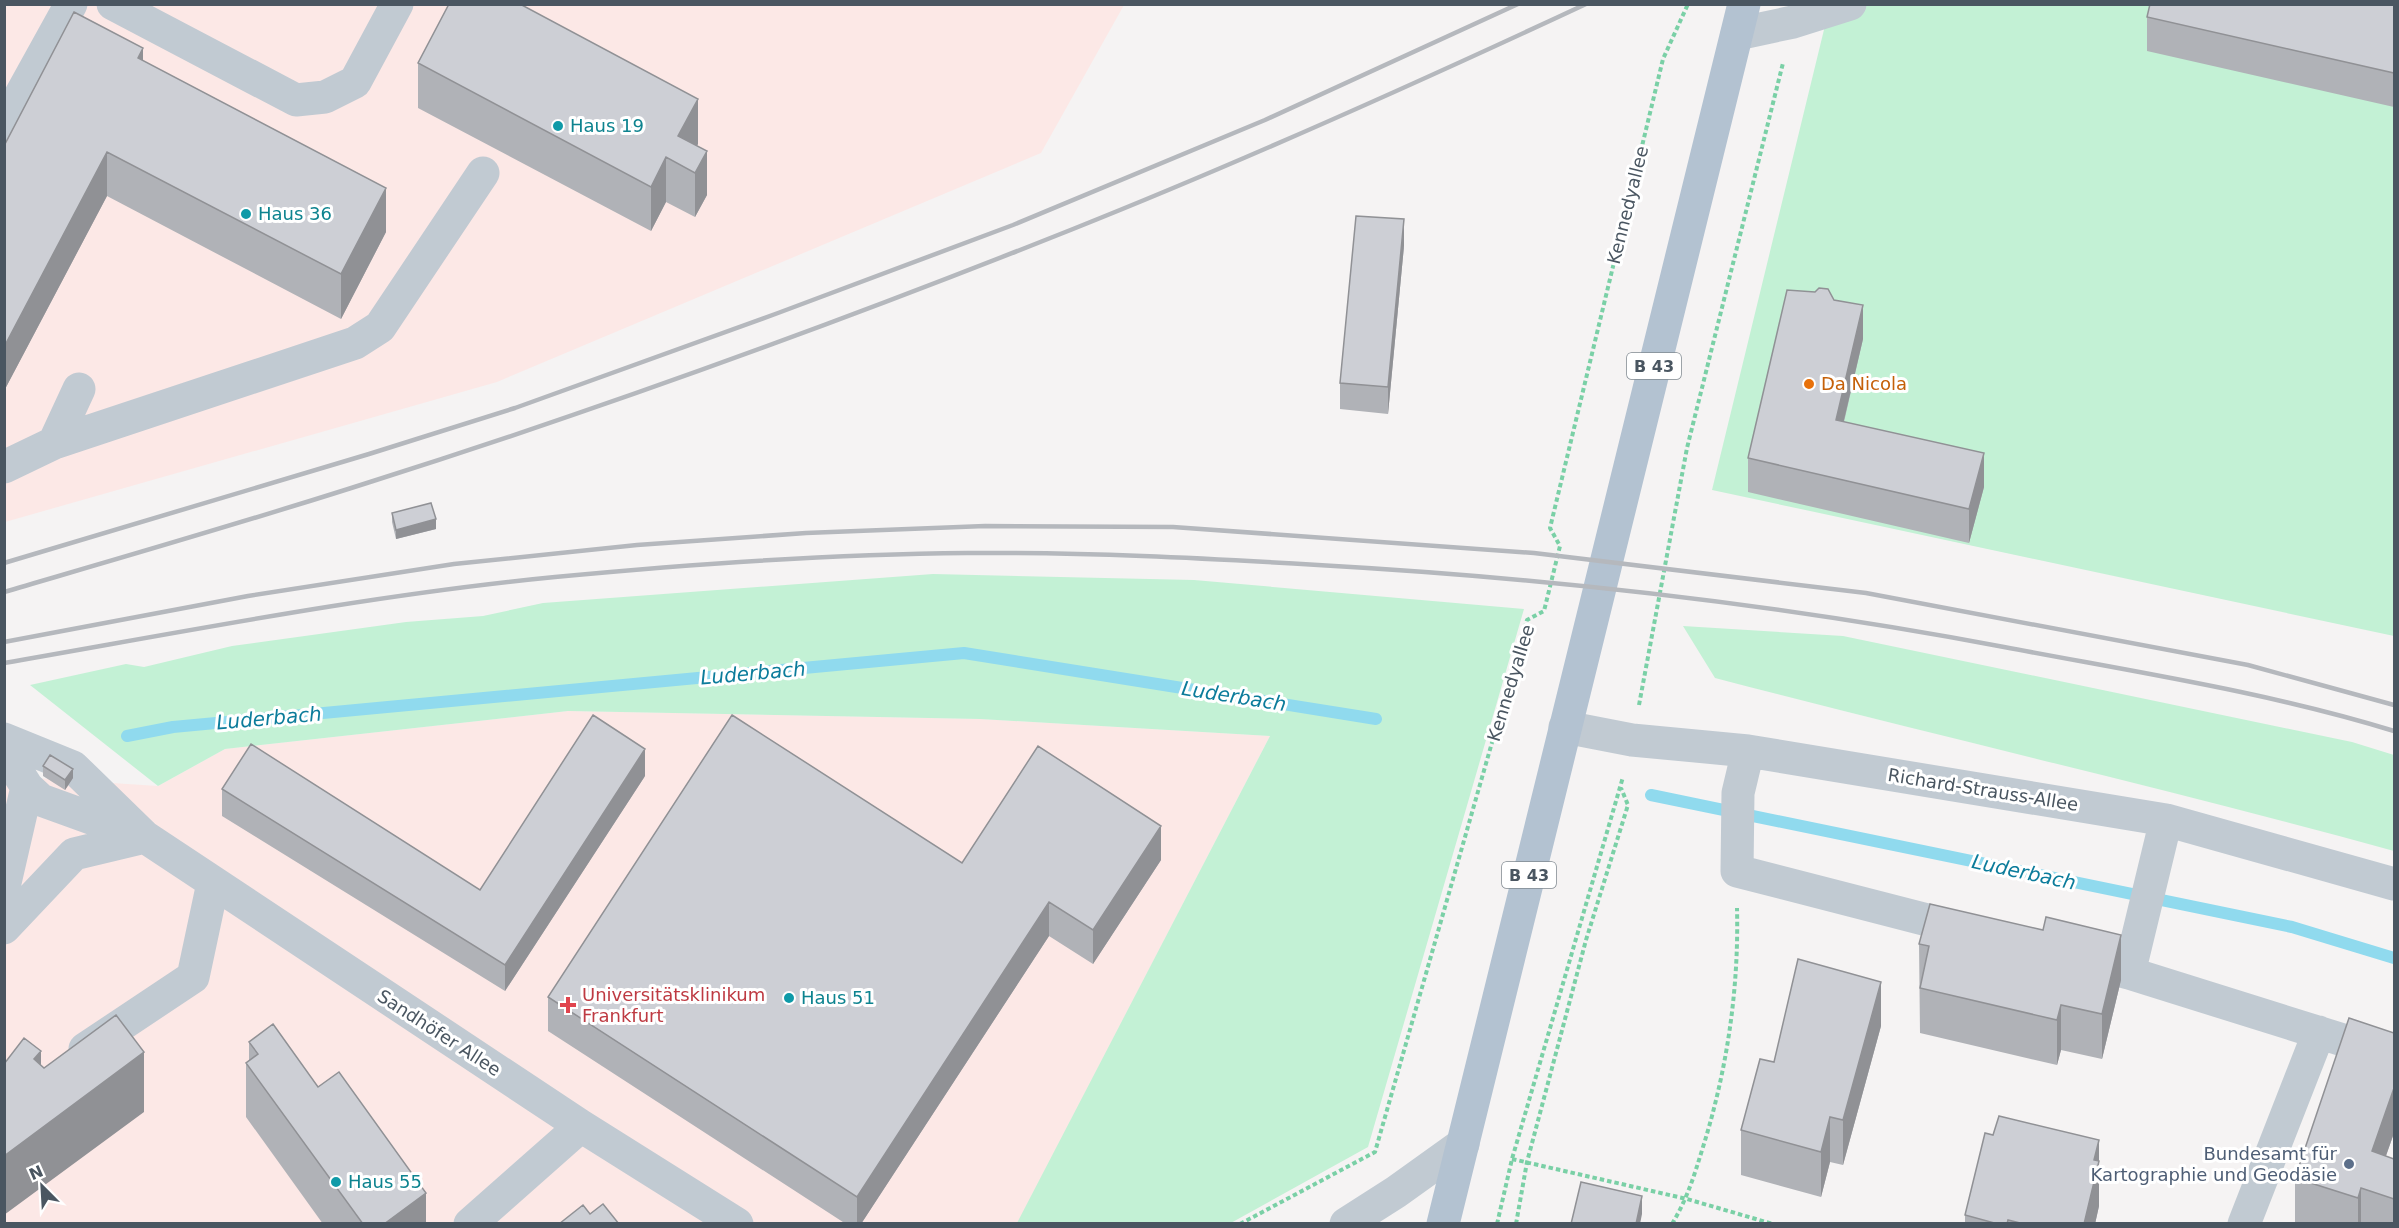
<svg xmlns="http://www.w3.org/2000/svg" width="2399" height="1228" viewBox="0 0 2399 1228" font-family="'DejaVu Sans',sans-serif">
<style>
.medical{fill:#fce8e6}
.green{fill:#c3f1d5}
.lines{fill:none;stroke-linecap:round;stroke-linejoin:round}
.stream{stroke:#90daee;stroke-width:12}
.path{stroke:#7ad0a6;stroke-width:4;stroke-dasharray:4.5 3;stroke-linecap:butt}
.minor{stroke:#c1cad2;stroke-width:33}
.major{stroke:#b3c2d1;stroke-width:33}
.rail{stroke:#b5b8bd;stroke-width:4.5}
.wall{fill:#b0b2b7}
.shaded-wall{fill:#909195}
.building{fill:#cdcfd5;stroke:#909195;stroke-width:1.5}
.culture-dot{fill:#0f9aa8;stroke:#fff;stroke-width:2}
.food-dot{fill:#e8710a;stroke:#fff;stroke-width:2}
.health-dot{fill:#e0444e;stroke:#fff;stroke-width:2}
.service-dot{fill:#5c6f8a;stroke:#fff;stroke-width:2}
.labels{text-anchor:middle;stroke-width:6;stroke-linejoin:round;paint-order:stroke}
.shield{fill:#fff;stroke:#808990;stroke-width:1.5}
.shield-label{font-size:16px;font-weight:bold;fill:#4a5661}
.culture-label{font-size:18px;fill:#0d838f;stroke:#fff;text-anchor:start}
.street-label{font-size:18px;fill:#4a5661;stroke:#fff}
.food-label{font-size:18px;fill:#c56008;stroke:#fff;text-anchor:start}
.health-label{font-size:18px;fill:#be3a42;stroke:#fff;text-anchor:start}
.service-label{font-size:18px;fill:#4e5e75;stroke:#fff;text-anchor:end}
.water-label{font-size:20px;font-style:italic;fill:#0c7c9b;stroke:#fff}
</style>
<rect width="100%" height="100%" fill="#f5f3f3"/>
<path class="medical" d="M5,5H1124L1041,153L497,382L5,522Z
M568,711L980,719L1270,736L1017,1224L5,1223L4,776L158,786L225,749Z"/>
<path class="green" d="M1830,5H2394V636L1712,490Z
M933,574L1194,580L1524,609L1368,1147L1229,1224L1017,1223L1270,736L980,719L568,711L225,749L158,786L30,685L126,664L144,667L232,646L406,622L483,616L543,603Z
M1683,626L1843,636L2352,742L2394,755V851C2169,789 1941,737 1715,678Z"/>
<g class="lines">
<path class="stream" d="M127,736L173,727L964,653L1376,719
M1651,795L2292,927L2394,958"/>
<path class="path" d="M1639,705L1687,448L1783,63
M1512,1159L1687,1199L1773,1224
M1240,1224L1375,1152L1527,620L1544,611L1560,546L1550,528L1663,59L1688,4
M1497,1224L1512,1159L1623,777
M1516,1224L1527,1162L1586,940L1628,805L1621,788
M1672,1224C1688,1197 1694,1176 1703,1147C1727,1070 1739,989 1737,908"/>
<path class="minor" d="M113,4L296,100L325,97L355,82L397,4
M1737,34L1793,22L1850,4
M4,125L71,4
M54,443L355,343L380,327L483,173
M4,467L54,443L79,389
M1565,727L1632,740L1748,751L2166,820L2394,884
M4,739L73,767L145,837L581,1126L737,1224
M4,751L27,787L41,800L135,834
M1748,751L1738,793L1737,871L1970,931
M4,887L27,787
M4,928L74,854L145,837
M2078,959L2129,973L2394,1056
M2129,973L2166,820
M85,1049L193,977L213,883
M470,1224L581,1126
M1346,1224L1396,1192L1463,1144
M2244,1224L2319,1032"/>
<path class="major" d="M1443,1224L1744,4"/>
<path class="rail" d="M4,563L369,454L515,408L778,313L1013,225L1265,120L1518,4
M4,592C127,556 249,521 370,482C607,407 842,321 1073,229C1246,160 1417,83 1586,4
M4,642L248,596L454,564L637,545L806,533L985,526L1173,527L1534,553L1866,593L2248,665L2394,705
M4,663C188,631 370,595 555,577C692,564 830,554 967,553C1084,552 1201,558 1318,565C1548,578 1777,604 2004,647C2135,672 2267,692 2394,731"/>
</g>
<path class="wall" d="M2394,4V107L2147,51V17Z
M143,61L386,232L341,319L107,196L4,391V146Z
M418,63L698,144L697,145L707,195L695,217L666,202L651,231L418,108Z
M1404,246L1388,414L1340,409V383Z
M1834,300L1863,339L1844,422L1984,487L1969,543L1748,492V458Z
M392,513L436,529L396,539L392,522Z
M43,766L73,778L65,790L43,776Z
M645,776L505,991L222,816V789L480,890Z
M1161,860L1093,964L1049,936L861,1224H846L548,1031V997L962,863Z
M1919,944L2121,980L2102,1059L2061,1050L2057,1065L1920,1033Z
M1881,1026L1843,1165L1830,1162L1821,1197L1741,1175V1130L1774,1062Z
M2394,1033V1133L2386,1156L2394,1159V1224H2298L2295,1223V1178Z
M249,1042L318,1087L426,1224H323L246,1117V1063L249,1062Z
M1993,1135L2099,1140V1206L2095,1224H1965V1215Z"/>
<path class="shaded-wall" d="M143,48V93L138,58Z
M698,99V144L685,167L678,136Z
M707,151V195L695,217V173Z
M107,152V196L4,391V347Z
M666,157V202L651,231V187Z
M386,188V232L341,319V274Z
M1404,219V246L1388,414V387Z
M1863,305V339L1836,454V420Z
M1984,453V487L1969,543V509Z
M436,519V529L396,539V530Z
M645,749V776L505,991V965Z
M73,769V778L65,790V780Z
M1161,826V860L1093,964V930Z
M1049,902V936L861,1224H857V1197Z
M2121,935V980L2102,1059V1014Z
M1881,982V1026L1843,1165V1120Z
M2061,1005V1050L2057,1065V1020Z
M41,1051V1110L34,1059Z
M144,1052V1112L4,1215V1156Z
M2394,1088V1133L2373,1192L2372,1151Z
M1830,1117V1162L1821,1197V1152Z
M2099,1140V1206L2095,1224H2084L2094,1160Z
M2361,1188V1224H2358V1198Z
M426,1193V1224H384Z
M1642,1196V1214L1640,1224H1636Z"/>
<path class="building" d="M449,4H520L698,99L678,136L707,151L695,173L666,157L651,187L418,63Z
M2150,4H2394V73L2147,17Z
M74,12L143,48L138,58L386,188L341,274L107,152L4,347V146Z
M1356,216L1404,219L1388,387L1340,383Z
M1819,288L1828,289L1834,300L1863,305L1836,420L1984,453L1969,509L1748,458L1787,290L1815,292Z
M431,503L436,519L396,530L392,513Z
M593,715L645,749L505,965L222,789L251,744L480,890Z
M732,715L962,863L1038,746L1161,826L1093,930L1049,902L857,1197L548,997Z
M50,755L73,769L65,780L43,766Z
M1930,904L2043,930L2046,917L2121,935L2102,1014L2061,1005L2057,1020L1920,988L1929,946L1919,944Z
M1798,959L1881,982L1843,1120L1830,1117L1821,1152L1741,1130L1760,1059L1774,1062Z
M116,1015L144,1052L4,1156V1064L24,1038L41,1051L34,1059L44,1068Z
M2349,1018L2394,1033V1088L2372,1151L2394,1159V1199L2361,1188L2358,1198L2295,1178Z
M273,1024L318,1087L339,1072L426,1193L384,1224H363L246,1063L258,1054L249,1042Z
M1999,1116L2099,1140L2094,1160L2099,1161L2084,1224H2024L2008,1220L2007,1224H1998L1965,1215L1985,1133L1993,1135Z
M1581,1182L1642,1196L1636,1224H1571Z
M603,1204L619,1224H559L583,1205L590,1214Z"/>
<g class="culture-dot">
<circle cx="558" cy="126" r="6"/>
<circle cx="246" cy="214" r="6"/>
<circle cx="789" cy="998" r="6"/>
<circle cx="336" cy="1182" r="6"/>
</g>
<circle class="food-dot" cx="1809" cy="384" r="6"/>
<path class="health-dot" d="M565 996h6v6h6v6h-6v6h-6v-6h-6v-6h6z"/>
<circle class="service-dot" cx="2349" cy="1164" r="6"/>
<g class="labels">
<g class="shield">
<rect x="1627" y="353" width="54" height="26" rx="4.5"/>
<rect x="1502" y="862" width="54" height="26" rx="4.5"/>
</g>
<g class="shield-label">
<text x="1654" y="372">B 43</text>
<text x="1529" y="881">B 43</text>
</g>
<g class="culture-label">
<text x="570" y="132">Haus 19</text>
<text x="258" y="220">Haus 36</text>
<text x="801" y="1004">Haus 51</text>
<text x="348" y="1188">Haus 55</text>
</g>
<g class="street-label">
<text transform="translate(1628 205) rotate(-76)" y="6">Kennedyallee</text>
<text transform="translate(1511 683) rotate(-73)" y="6">Kennedyallee</text>
<text transform="translate(1983 790) rotate(9)" y="6">Richard-Strauss-Allee</text>
<text transform="translate(439 1033) rotate(33)" y="6">Sandhöfer Allee</text>
</g>
<g class="food-label">
<text x="1821" y="390">Da Nicola</text>
</g>
<g class="health-label">
<text x="582" y="1001">Universitätsklinikum<tspan x="582" dy="21">Frankfurt</tspan></text>
</g>
<g class="service-label">
<text x="2337" y="1160">Bundesamt für<tspan x="2337" dy="21">Kartographie und Geodäsie</tspan></text>
</g>
<g class="water-label">
<text transform="translate(753 673) rotate(-5)" y="7">Luderbach</text>
<text transform="translate(1234 696) rotate(9)" y="7">Luderbach</text>
<text transform="translate(269 718) rotate(-5)" y="7">Luderbach</text>
<text transform="translate(2024 872) rotate(12)" y="7">Luderbach</text>
</g>
</g>
<rect width="2399" height="1228" fill="none" stroke="#4a5661" stroke-width="12"/>
<g transform="translate(42 1186) rotate(336)" stroke="#ffffff" stroke-width="4.5" paint-order="stroke">
<path d="M0-4.5L10 22L0 15L-10 22Z" fill="#4a5661"/>
<text y="-9" font-size="16" font-weight="bold" text-anchor="middle" fill="#4a5661">N</text>
</g>
</svg>
